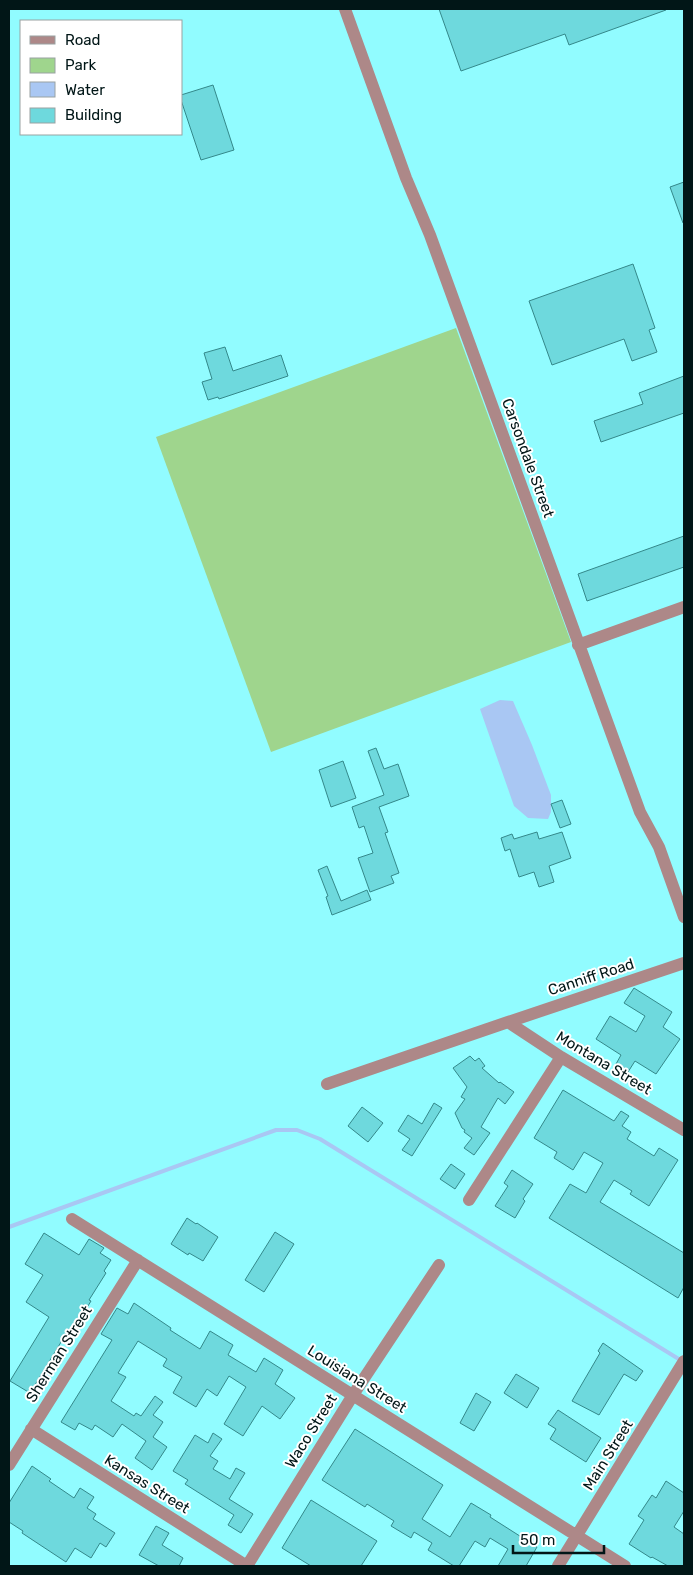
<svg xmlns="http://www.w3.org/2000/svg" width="693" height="1575" viewBox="0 0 693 1575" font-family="Rubik,sans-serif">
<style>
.green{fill:#9fd58d}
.water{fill:#a9c7f3}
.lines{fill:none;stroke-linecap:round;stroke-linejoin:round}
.stream{stroke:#a9c7f3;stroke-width:4}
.building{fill:#6ed9dd;stroke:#34888a}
.minor{stroke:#ad8888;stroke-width:12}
.labels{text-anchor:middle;stroke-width:4;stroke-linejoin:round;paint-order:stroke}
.street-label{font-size:15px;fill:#011617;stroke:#fff}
</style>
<rect width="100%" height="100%" fill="#91fcff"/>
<path class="green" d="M456,328L571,642L271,752L156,437Z"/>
<path class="water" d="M500,700L513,701L532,745L551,795V812L548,819L528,818L514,806L480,709Z"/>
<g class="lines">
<path class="stream" d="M9,1227L276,1130H297L320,1139L682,1361"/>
</g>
<path class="building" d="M439,9H665L666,10L569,45L565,34L461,71Z
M213,85L234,150L201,160L181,100V95Z
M684,182V223H683L670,187Z
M633,264L655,328L649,330L657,352L632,361L624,339L552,365L529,301Z
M225,347L233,371L281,355L288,376L219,399L218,397L208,400L202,382L212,379L204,353Z
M684,376V413L601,442L594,421L643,404L639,393Z
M684,536V567L587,601L578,574Z
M376,748L384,769L398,764L409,796L379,807L388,832L385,833L399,873L391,876L394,883L370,892L358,858L373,853L364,826L359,828L352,807L384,795L368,751Z
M343,761L356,798L331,807L319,770Z
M562,800L571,824L560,828L551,804Z
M537,832L539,839L562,832L571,858L549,866L554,882L539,887L534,872L519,877L510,849L505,851L501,838L512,834L514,839Z
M327,866L341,901L367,890L371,900L332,915L326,897L328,896L318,870Z
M634,988L672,1012L663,1027L680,1039L656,1074L635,1061L628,1072L616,1064L621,1055L596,1039L610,1016L636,1032L645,1016L624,1003Z
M470,1056L475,1061L479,1058L485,1066L482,1068L499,1083L500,1082L514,1092L505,1104L498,1098L481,1127L490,1133L474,1155L464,1148L472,1138L464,1132L465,1130L462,1128L455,1113L465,1099L461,1097L467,1087L453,1068Z
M563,1090L614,1121L621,1111L629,1116L622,1126L631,1132L627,1139L654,1156L659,1148L678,1160L649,1206L630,1194L632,1191L614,1180L600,1202L684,1253V1287L678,1298L549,1218L570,1184L586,1193L603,1163L584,1152L573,1170L554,1158L557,1152L534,1138Z
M434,1103L442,1108L412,1156L402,1150L410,1139L398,1131L408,1115L422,1124Z
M362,1107L383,1123L368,1142L348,1126Z
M451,1164L465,1174L455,1189L440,1179Z
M512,1170L533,1184L523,1199L525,1201L515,1218L495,1206L508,1186L504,1183Z
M187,1218L196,1224L197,1223L218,1237L203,1261L189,1253L188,1255L171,1244Z
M275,1232L294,1244L264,1292L245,1280Z
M44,1233L79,1255L89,1239L104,1248L100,1253L111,1260L104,1271L106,1273L89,1300L91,1301L73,1331L69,1329L30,1393L10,1381L49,1317L26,1302L43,1275L25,1264Z
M134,1303L171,1328L170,1330L200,1349L210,1331L233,1345L228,1355L256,1372L264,1358L283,1370L275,1384L295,1398L280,1419L262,1406L243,1436L224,1424L246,1387L229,1376L217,1396L207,1389L196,1407L173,1393L182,1377L163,1366L167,1359L138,1341L118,1373L126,1377L111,1401L134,1416L136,1413L141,1416L155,1396L163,1402L153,1415L163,1422L153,1437L167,1447L152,1470L135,1458L146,1441L122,1424L113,1437L95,1425L92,1430L79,1423L75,1430L61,1422L112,1340L101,1334L117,1308L128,1314Z
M603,1343L643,1371L636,1381L624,1374L599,1415L572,1401L600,1353L598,1351Z
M516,1374L539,1388L527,1408L504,1393Z
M476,1393L491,1402L474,1431L460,1423Z
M558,1410L601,1438L586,1462L550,1439L556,1429L548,1424Z
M355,1429L443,1485L422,1519L450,1537L471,1503L491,1515L490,1517L537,1547L526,1566H498L508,1549L490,1538L485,1547L475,1541L459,1566H454L428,1550L432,1543L414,1532L411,1538L391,1526L394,1521L367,1504L365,1507L322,1480Z
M213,1433L222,1439L210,1456L218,1461L213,1469L230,1479L236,1468L245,1473L229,1499L253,1514L241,1533L228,1525L234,1515L185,1484L188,1480L173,1471L195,1435L208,1443Z
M32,1466L51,1479L49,1481L74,1498L80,1488L94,1497L87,1508L96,1514L93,1519L115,1533L106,1547L100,1543L91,1558L75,1548L66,1562L22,1533L23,1531L9,1522V1503Z
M666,1481L684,1493V1511L674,1527L684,1534V1566H668L652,1557L651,1558L629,1544L644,1520L638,1516L652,1495L656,1498Z
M311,1500L377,1541L361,1566H311L282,1548Z
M156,1526L169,1533L162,1545L183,1558L179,1566H159L139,1555Z"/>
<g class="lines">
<path class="minor" d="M345,9L406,178L430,235L640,812L659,847L684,917
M578,645L684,607
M508,1022L561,1057L684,1130
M327,1084L508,1022L684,963
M469,1200L561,1057
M72,1219L625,1566
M31,1429L247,1566
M9,1465L138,1260
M247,1566L353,1395L439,1265
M558,1566L684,1361"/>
</g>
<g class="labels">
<g class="street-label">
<text transform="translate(528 458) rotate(70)" y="5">Carsondale Street</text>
<text transform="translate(591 977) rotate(-18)" y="5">Canniff Road</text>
<text transform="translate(604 1063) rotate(31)" y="5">Montana Street</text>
<text transform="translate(59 1354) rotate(-58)" y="5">Sherman Street</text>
<text transform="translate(357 1379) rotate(32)" y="5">Louisiana Street</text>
<text transform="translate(311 1431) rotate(-58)" y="5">Waco Street</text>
<text transform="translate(608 1455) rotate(-58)" y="5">Main Street</text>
<text transform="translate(147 1484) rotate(32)" y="5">Kansas Street</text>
</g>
</g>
<rect width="693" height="1575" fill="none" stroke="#011617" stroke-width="20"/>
<rect x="20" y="20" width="162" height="115" fill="#ffffff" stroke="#99a2a2"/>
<rect x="30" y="36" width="25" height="8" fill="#ad8888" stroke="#99a2a2"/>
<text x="65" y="45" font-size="15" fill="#011617">Road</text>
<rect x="30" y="58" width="25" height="15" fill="#9fd58d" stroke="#99a2a2"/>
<text x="65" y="70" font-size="15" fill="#011617">Park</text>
<rect x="30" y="82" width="25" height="15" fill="#a9c7f3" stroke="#99a2a2"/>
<text x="65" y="95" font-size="15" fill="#011617">Water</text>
<rect x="30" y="108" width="25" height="15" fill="#6ed9dd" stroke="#99a2a2"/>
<text x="65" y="120" font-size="15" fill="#011617">Building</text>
<path d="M513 1545v8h91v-8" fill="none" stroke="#011617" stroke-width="2.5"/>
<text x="520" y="1545" font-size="15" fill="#011617" stroke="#ffffff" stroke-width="4" paint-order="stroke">50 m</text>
</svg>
